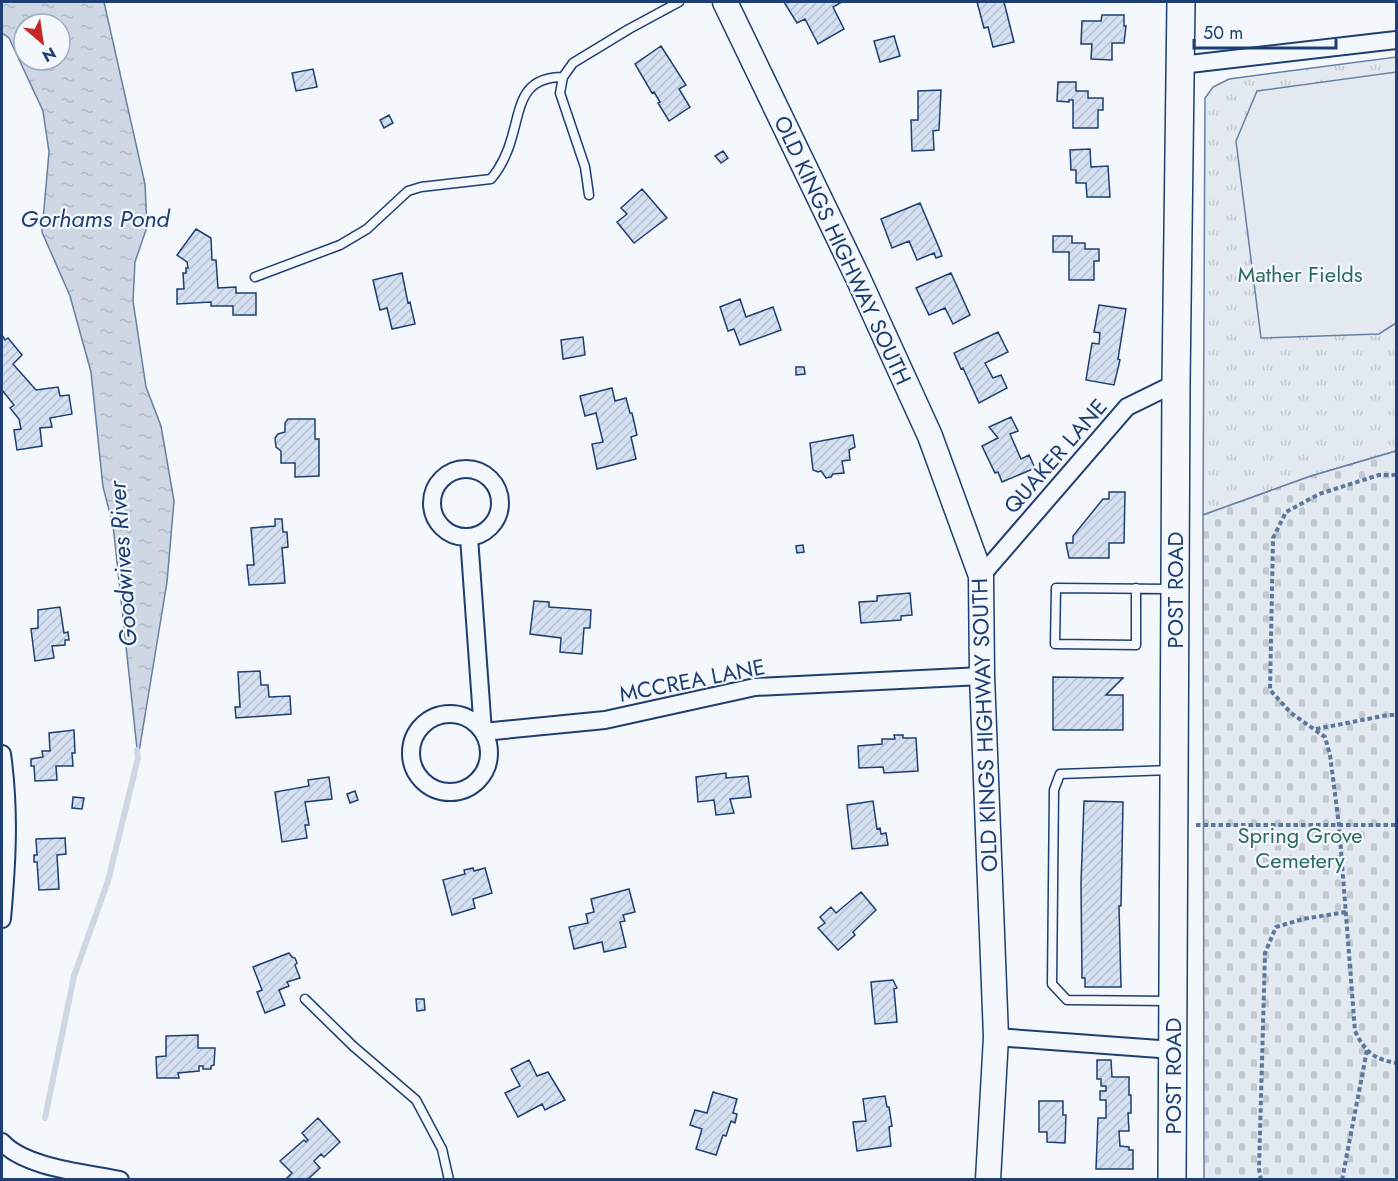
<svg xmlns="http://www.w3.org/2000/svg" width="1398" height="1181" viewBox="0 0 1398 1181" font-family="Jost,sans-serif">
<style>
.grass{fill:url(#grass-tufts);stroke:#687fa3;stroke-width:1.5}
.cemetery{fill:url(#cemetery-stones);stroke:#687fa3;stroke-width:1.5}
.pitch{fill:#e3e9f0;stroke:#687fa3;stroke-width:1.5}
.water{fill:url(#water-ripples);stroke:#687fa3;stroke-width:1.5;fill-rule:evenodd}
.lines{fill:none;stroke-linecap:round;stroke-linejoin:round}
.stream{stroke:#cfd7e4;stroke-width:6}
.building{fill:url(#building-hatch);stroke:#1d3f73;stroke-width:1.5}
.lane-casing{stroke:#1d3f73;stroke-width:11}
.street-casing{stroke:#1d3f73;stroke-width:20}
.secondary-casing{stroke:#1d3f73;stroke-width:27}
.primary-casing{stroke:#1d3f73;stroke-width:30}
.path{stroke:#5e769c;stroke-width:4;stroke-dasharray:4.5 3;stroke-linecap:butt}
.lane{stroke:#f4f7fb;stroke-width:8}
.street{stroke:#f4f7fb;stroke-width:16}
.secondary{stroke:#f4f7fb;stroke-width:24}
.primary{stroke:#f4f7fb;stroke-width:27}
.labels{text-anchor:middle;stroke-width:4.5;stroke-linejoin:round;paint-order:stroke}
.street-label{font-size:22px;fill:#1d3f73;stroke:#f4f7fb}
.park-label{font-size:22px;fill:#2c6c60;stroke:#f4f7fb}
.water-label{font-size:24px;font-style:italic;fill:#1d3f73;stroke:#f4f7fb}
</style>
<defs>
<pattern id="grass-tufts" width="24" height="20" patternUnits="userSpaceOnUse" patternTransform="scale(1.5)"><rect width="24" height="20" fill="#e3e9f0"/><path d="M3 7l-1-3M5 7V3M7 7l1-3M15 17l-1-3M17 17v-4M19 17l1-3" fill="none" stroke="#c2c9d1"/></pattern>
<pattern id="cemetery-stones" width="16" height="16" patternUnits="userSpaceOnUse" patternTransform="scale(1.5)"><rect width="16" height="16" fill="#e3e9f0"/><path d="M2 7V4a2 2 0 0 1 4 0v3zM10 15v-3a2 2 0 0 1 4 0v3z" fill="#c2c9d1"/></pattern>
<pattern id="water-ripples" width="26" height="14" patternUnits="userSpaceOnUse" patternTransform="scale(1.5)"><rect width="26" height="14" fill="#cfd7e4"/><path d="M2 4q2-2 4 0t4 0M15 11q2-2 4 0t4 0" fill="none" stroke="#b1bac7"/></pattern>
<pattern id="building-hatch" width="6" height="6" patternUnits="userSpaceOnUse" patternTransform="scale(1.5)"><rect width="6" height="6" fill="#d5e0f0"/><path d="M-1 1l2-2M0 6l6-6M5 7l2-2" fill="none" stroke="#b6c1d1"/></pattern>
</defs>
<rect width="100%" height="100%" fill="#f4f7fb"/>
<path class="grass" d="M1396,57V451L1311,476L1203,515L1205,98L1213,87L1229,79Z"/>
<path class="cemetery" d="M1396,451V1179H1204L1203,515L1311,476Z"/>
<path class="pitch" d="M1396,72V323L1379,334L1261,338L1236,141L1257,91Z"/>
<path class="water" d="M2,2H104L145,184L147,227L135,262L133,301L146,387L161,426L174,501L167,582L138,758L113,525L103,487L91,372L70,296L42,232L49,152L43,111L9,38L2,33ZM24,24H60V60H24Z"/>
<g class="lines">
<path class="stream" d="M45,1118L74,976L108,881L138,758L137,750"/>
</g>
<path class="building" d="M784,2H842L833,7L844,29L818,44L805,19L797,23Z
M977,2H1004L1014,42L993,47L988,27L984,28Z
M1102,15H1124V26H1126L1124,43H1112V60L1091,59L1092,44H1081L1082,21H1101Z
M894,36L900,56L880,62L874,41Z
M661,46L686,85L679,89L690,107L669,121L658,103L660,102L654,92L652,93L635,64Z
M313,69L317,87L296,91L292,73Z
M1058,82H1076V91H1088V98H1103V110H1098V128H1073V100H1069V102L1057,101Z
M941,90L939,130L933,131L934,150L912,151L911,120H918V91Z
M389,115L393,123L384,128L380,120Z
M1090,149L1091,167L1108,166L1110,197H1087L1086,183H1076V170H1071L1070,150Z
M723,151L728,158L721,163L715,156Z
M642,189L667,218L634,243L617,222L627,214L621,208Z
M920,203L940,250L942,256L936,258L934,253L917,260L909,241L892,248L881,219Z
M196,229L211,238L212,260H216L218,288L236,287V293H256V315H233V306H211V302L177,304V289H184L183,273H186V268H188L187,262L177,255Z
M1053,236H1072V243H1085V249H1099V261H1094V280H1069V252H1053Z
M402,273L408,303L410,302L415,324L392,329L387,308L380,310L373,280Z
M951,273L970,315L953,324L945,308L929,315L916,288Z
M740,299L746,317L773,307L781,330L740,345L734,329L728,331L720,307Z
M1099,305L1126,309L1118,359L1120,360L1114,385L1086,380L1092,343L1099,344L1100,333L1094,332Z
M998,332L1008,352L985,363L993,378L1001,375L1007,388L979,403L963,368L961,369L954,353Z
M2,335L5,340L8,338L22,355L13,364L36,390L58,387L60,396L69,395L72,414L50,418L52,427L40,428L42,446L17,450L14,430L21,429L19,419L10,408L14,405L2,390Z
M583,337L585,355L563,359L561,340Z
M796,367H804L805,374L796,375Z
M612,388L615,401L626,398L630,413H632L637,435L631,437L636,459L597,469L592,444L603,442L596,413L585,416L580,396Z
M1011,417L1018,431L1010,434L1021,459L1029,455L1035,468L1002,482L998,472L995,473L982,446L998,438L989,427Z
M288,419H315V439H319V476L295,477V463H281V451L276,447L275,438L278,434L285,432V423Z
M853,435L855,447L849,450L850,460L842,461L844,473L833,474L831,477L826,478L821,471L818,472L813,470L810,443Z
M1109,492H1125L1124,543H1109V558H1069L1066,543H1073V536L1103,499H1109Z
M275,519H282L283,532H287L288,547L282,548L285,583L249,585L247,565H254L251,528L275,526Z
M803,545L804,552L797,553L796,546Z
M910,593L912,615L901,616V620L861,623L859,602L877,601V596Z
M534,601L549,602V607L591,610L590,628H584L582,654L560,652L561,638L530,634Z
M60,607L64,633L68,632L69,640H65V645L52,646L54,658L35,661L31,629L38,628V610Z
M260,671L261,685H268L269,697L290,696L291,714L236,718L235,707H240L238,672Z
M1053,677L1123,678L1106,695H1123V730H1053Z
M74,730L75,753H72L73,766H56L57,780L35,781L34,766H31V759L43,757L42,751H50L49,733Z
M894,735H903V738H916L918,771L884,773L883,767L859,768L858,746L882,744V739H895Z
M726,773V778L748,776L751,797L730,799L734,813L716,815L714,800L698,802L696,777Z
M329,777L332,799L305,802L309,825H305L307,838L282,842L275,792L309,786L308,780Z
M355,791L358,800L350,803L347,794Z
M73,797L84,798L82,809L72,808Z
M873,801L877,829L880,828L881,834L886,833L888,845L852,849L847,805Z
M1084,801L1123,802L1121,906H1119L1121,987H1085V978H1082L1081,883Z
M65,838L66,854L57,855L59,889L39,890L37,862H34V855H37L36,839Z
M473,868L474,871L485,868L492,893L473,899L475,908L452,915L443,880L465,874L464,870Z
M629,889L635,912L623,915L625,921L620,922L626,947L604,952L602,942L574,949L569,927L588,923L586,914L594,912L591,899Z
M861,892L876,910L853,932L855,935L838,950L818,928L825,923L820,917L831,907L836,913Z
M289,953L292,957L295,958L297,963L295,965L300,978L287,982L289,986L279,990L285,1005L265,1013L257,992L262,990L253,967Z
M893,980L897,988L894,989L897,1022L875,1024L871,982Z
M416,999H424L425,1010L417,1011Z
M198,1035V1048H215L214,1065L211,1066V1069H203V1066H199V1071L178,1073L179,1078H157L156,1057L166,1056V1036Z
M529,1060L537,1076L548,1072L565,1100L545,1110L542,1104L518,1117L505,1093L520,1086L511,1069Z
M1097,1060H1111L1112,1077H1129V1095H1131V1113H1128L1129,1131H1119L1120,1146L1129,1147V1150H1133V1169H1096L1098,1118H1106V1100H1100V1091H1106V1086H1101V1079H1097Z
M713,1092L737,1099L733,1113L737,1114L735,1123L731,1121L726,1136L723,1135L716,1155L696,1149L702,1129L690,1125L695,1110L707,1113Z
M885,1096L887,1107H889L892,1126L889,1127L891,1146L857,1151L853,1122L866,1121L863,1099Z
M1039,1101H1063V1115H1066L1065,1143L1047,1142V1132H1039Z
M318,1118L340,1142L324,1157L321,1154L314,1161L320,1168L307,1180H285L292,1173L280,1161L304,1140L306,1142L308,1140L302,1133Z"/>
<g class="lines">
<g class="lane-casing">
<path id="lane" d="M589,195L585,167L560,93L563,77L573,63L629,29L679,2
M255,277L340,245L367,229L408,191L421,187L491,179C501,167 508,152 512,137C521,106 521,77 563,77
M1136,588V645L1055,644L1056,588L1170,589
M305,999L353,1046L416,1100L442,1149L449,1180
M1170,1001L1067,1000L1052,984L1054,790L1060,774L1171,770"/>
</g>
<g class="street-casing">
<path id="street" d="M1181,65L1396,40
M432 503a34 34 0 1 1 68 0a34 34 0 1 1-68 0Z
M469,537L483,732L605,720L755,687L982,676
M981,576L1127,407L1176,383
M411 753a39 39 0 1 1 78 0a39 39 0 1 1-78 0Z
M2,754C10,811 7,862 2,919
M996,1037L1173,1050
M2,1142C25,1168 87,1173 120,1180"/>
</g>
<g class="secondary-casing">
<path id="secondary" d="M725,2L858,278L930,436L981,576L982,676L996,1037L988,1180"/>
</g>
<g class="primary-casing">
<path id="primary" d="M1172,1180L1176,383L1181,2"/>
</g>
<path class="path" d="M1396,475H1379L1319,494L1286,512L1273,538L1270,690L1291,713L1325,737L1330,755L1339,825L1355,1031C1365,1052 1374,1059 1396,1063
M1316,729L1388,715H1396
M1196,825H1396
M1261,1180L1259,1169L1265,953L1276,927L1303,919L1346,912
M1342,1180L1367,1050"/>
<use href="#lane" class="lane"/>
<use href="#street" class="street"/>
<use href="#secondary" class="secondary"/>
<use href="#primary" class="primary"/>
</g>
<g class="labels">
<g class="street-label">
<text transform="translate(843 250) rotate(65)" y="8">OLD KINGS HIGHWAY SOUTH</text>
<text transform="translate(1055 456) rotate(-49)" y="8">QUAKER LANE</text>
<text transform="translate(1175 590) rotate(-90)" y="8">POST ROAD</text>
<text transform="translate(692 680) rotate(-11)" y="8">MCCREA LANE</text>
<text transform="translate(984 725) rotate(-92)" y="8">OLD KINGS HIGHWAY SOUTH</text>
<text transform="translate(1173 1076) rotate(-90)" y="8">POST ROAD</text>
</g>
<g class="park-label">
<text x="1300" y="282">Mather Fields</text>
<text x="1300" y="843">Spring Grove<tspan x="1300" dy="25">Cemetery</tspan></text>
</g>
<g class="water-label">
<text x="95" y="227">Gorhams Pond</text>
<text transform="translate(123 564) rotate(-94)" y="8">Goodwives River</text>
</g>
</g>
<rect width="1398" height="1181" fill="none" stroke="#1d3f73" stroke-width="6"/>
<g transform="translate(42 42) rotate(151)"><circle r="28" fill="#f4f7fb" stroke="#9eadc5" stroke-width="1.5"/>
<path d="M0-4.5L10 22L0 15L-10 22Z" fill="#c62828"/>
<text y="-9" font-size="16" font-weight="bold" text-anchor="middle" fill="#1d3f73">N</text>
</g>
<path d="M1194 39v9h142v-9" fill="none" stroke="#1d3f73" stroke-width="3"/>
<text x="1203" y="39" font-size="18" fill="#1d3f73" stroke="#f4f7fb" stroke-width="4.5" paint-order="stroke">50 m</text>
</svg>
